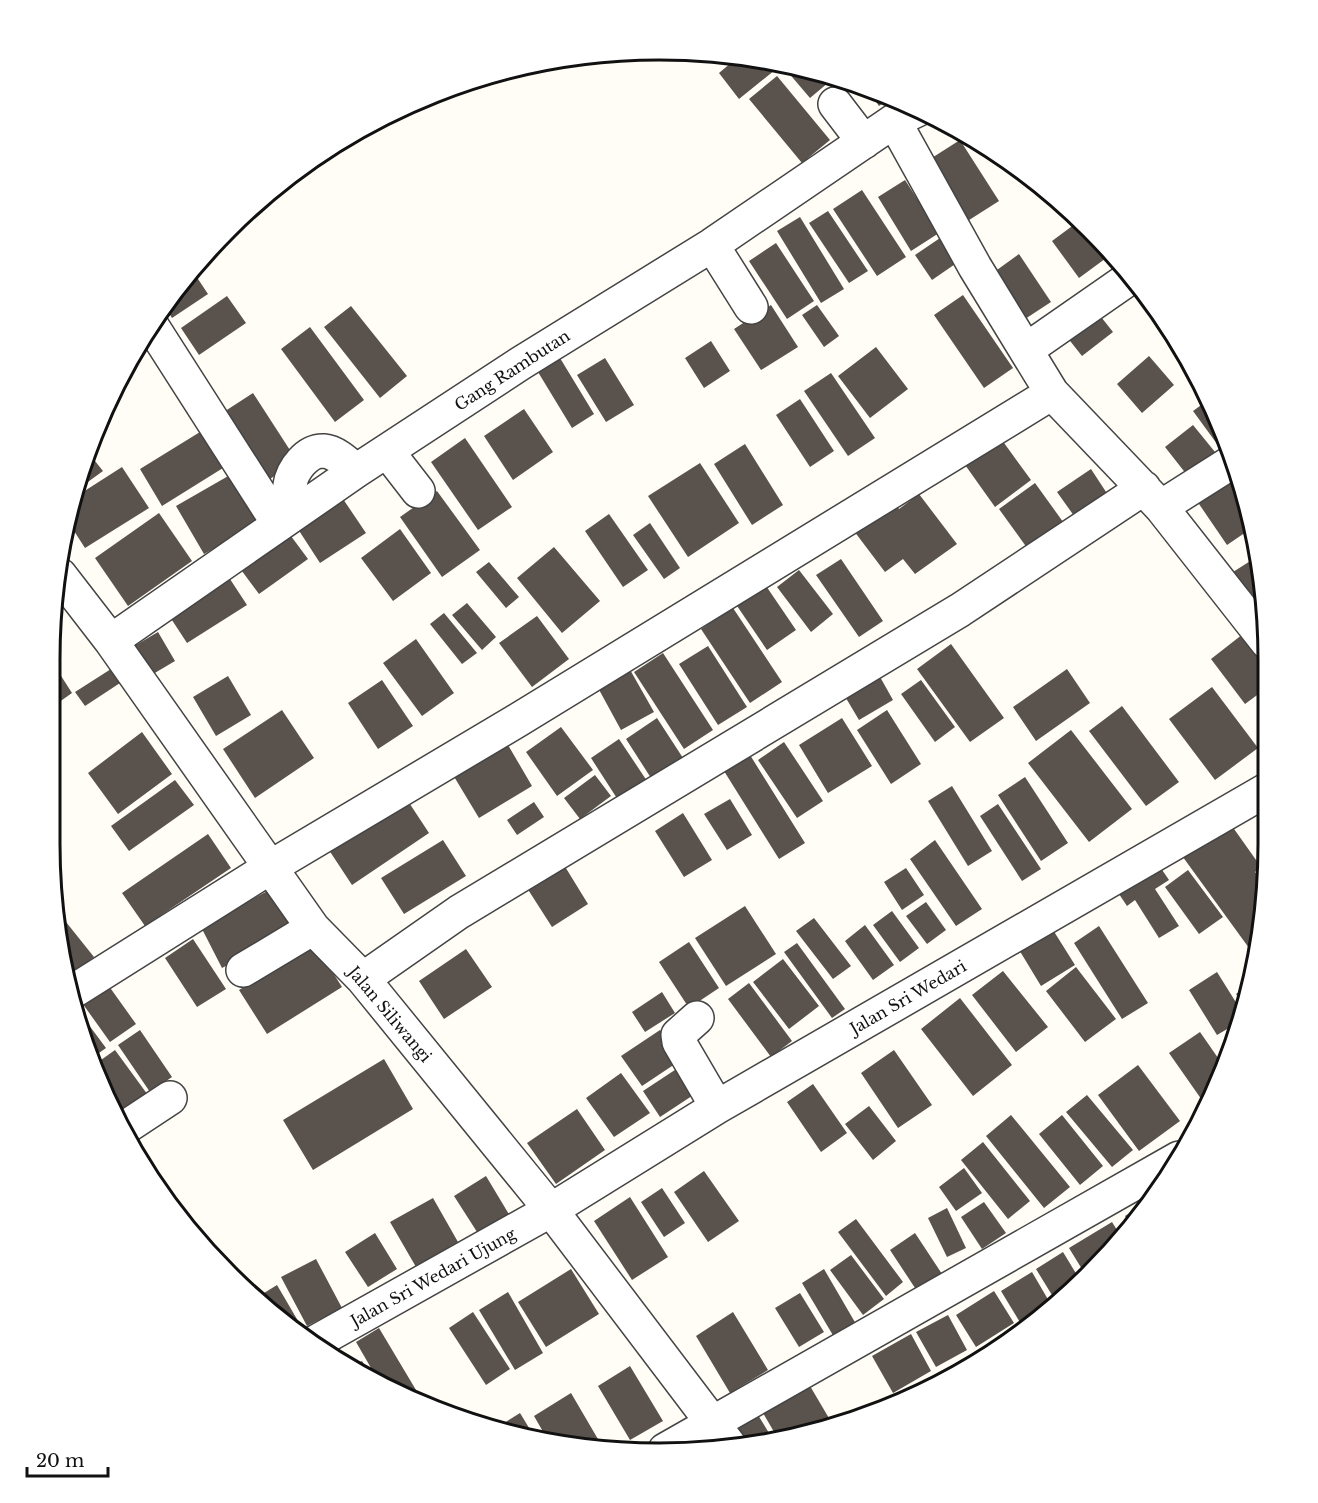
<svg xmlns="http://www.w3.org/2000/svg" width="1318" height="1503" viewBox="0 0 1318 1503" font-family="'Libre Baskerville',serif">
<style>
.building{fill:#5a524d}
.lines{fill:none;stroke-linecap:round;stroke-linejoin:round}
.minor-casing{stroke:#444;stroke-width:36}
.minor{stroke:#fff;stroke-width:33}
.labels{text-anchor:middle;stroke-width:6;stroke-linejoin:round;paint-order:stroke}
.street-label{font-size:16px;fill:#111;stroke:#fff}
.rim{fill:none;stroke:#111;stroke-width:3}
</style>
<rect width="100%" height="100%" fill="#fffdf5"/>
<path class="building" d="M738,57L768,62L775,70L739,99L719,73Z
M781,64L817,70L835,77L810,98Z
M777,76L830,140L802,163L749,99Z
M867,89L890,98L879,106Z
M960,140L999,201L966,222L927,161Z
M905,180L939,233L911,251L878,197Z
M862,190L906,257L877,276L833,209Z
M828,211L868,271L849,283L809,223Z
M800,217L844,289L821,303L777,231Z
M1079,221L1113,253L1079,278L1052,241Z
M943,236L961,260L932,280L915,255Z
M776,243L814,301L787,319L749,261Z
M1019,254L1051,302L1022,321L990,275Z
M192,270L208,294L172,318L165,307Z
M963,295L1013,368L984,388L934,315Z
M227,296L246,323L199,355L181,328Z
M771,305L798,347L761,370L734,329Z
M817,305L839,336L824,347L802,315Z
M351,306L407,376L380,398L324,327Z
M1094,308L1113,332L1082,356L1063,332Z
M310,327L364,400L335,422L281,349Z
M711,341L730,371L704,388L685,358Z
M876,347L908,389L870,418L838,376Z
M1149,356L1174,385L1142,413L1117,384Z
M560,358L594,414L572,428L538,372Z
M605,358L634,405L606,422L577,375Z
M831,373L875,438L848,456L804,391Z
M253,393L297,461L261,485L216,417Z
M800,399L834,451L810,467L776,415Z
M1208,400L1227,443L1220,448L1193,411Z
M524,409L553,452L513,480L484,436Z
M1193,425L1215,452L1187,475L1165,447Z
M200,432L223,468L162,506L140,469Z
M999,436L1031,480L995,507L963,462Z
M465,438L512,507L478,530L431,462Z
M745,444L783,505L752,525L714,464Z
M87,451L103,471L74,492L82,463Z
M700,463L739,523L688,557L648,496Z
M122,467L149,508L85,548L67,520L72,499Z
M1091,469L1110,498L1077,520L1057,492Z
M230,475L258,524L204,554L176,506Z
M1236,476L1240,482L1249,530L1227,545L1197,501Z
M1035,483L1066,526L1030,552L999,509Z
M437,491L480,550L442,577L400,517Z
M919,494L957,544L915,574L903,559L885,572L854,531L894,501L899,509Z
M341,496L366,533L320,563L296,526Z
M159,513L192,561L128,606L95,558Z
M609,514L648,570L623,587L585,531Z
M650,523L680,568L664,579L633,535Z
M285,528L308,559L259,594L236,563Z
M400,529L431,573L393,601L361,558Z
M554,547L600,601L562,633L517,578Z
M1255,558L1266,611L1260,614L1233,572Z
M841,559L883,621L859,637L816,575Z
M489,562L519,597L506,608L476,572Z
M799,570L833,614L811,632L777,587Z
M228,576L247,605L187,643L168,614Z
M762,580L796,630L767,650L733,600Z
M467,603L496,637L482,650L452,615Z
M733,608L782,682L750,703L701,629Z
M444,613L477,653L462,664L430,624Z
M537,616L569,659L532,687L499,643Z
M158,632L175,661L148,677L131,648Z
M1243,634L1267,666L1268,687L1245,704L1211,659Z
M416,639L454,693L422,716L383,663Z
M951,644L1004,718L970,742L917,669Z
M708,646L747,707L718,725L679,664Z
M663,653L713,730L684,749L634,672Z
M56,668L72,693L55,705V696Z
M629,668L654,712L621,730L597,686Z
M875,668L893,700L859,720L840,688Z
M111,669L120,683L85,706L75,692Z
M1067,669L1090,703L1036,741L1013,707Z
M228,676L251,715L216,736L193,697Z
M382,680L413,726L378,749L348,703Z
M921,680L955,727L935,742L901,694Z
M1212,687L1258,748L1215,780L1169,719Z
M1122,706L1179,782L1146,806L1089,731Z
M282,710L314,758L255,798L223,749Z
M887,710L921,764L891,784L857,730Z
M657,718L683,758L651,778L626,739Z
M842,718L872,766L828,793L799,745Z
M561,727L593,770L557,796L526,752Z
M1071,730L1132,809L1089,842L1028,763Z
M142,732L172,774L118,814L88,773Z
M501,733L532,786L479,818L447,765Z
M619,739L649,784L620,803L591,758Z
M784,742L823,801L797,818L758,760Z
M750,755L805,843L779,859L724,771Z
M595,775L611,796L580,819L564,798Z
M1025,777L1068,843L1041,861L998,795Z
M175,780L194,805L129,851L111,826Z
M952,786L992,851L968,866L928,801Z
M402,792L429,833L352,885L325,844Z
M730,799L752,835L727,850L704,814Z
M51,802L59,813L50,818L51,810Z
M534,802L544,817L517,835L507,820Z
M998,804L1041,869L1022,881L980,816Z
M683,813L712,860L684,877L655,831Z
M1227,819L1261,867L1255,872L1265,885L1259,941L1249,948L1180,853Z
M208,834L231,868L145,926L122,893Z
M443,840L466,876L404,914L381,878Z
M935,840L982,909L956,926L910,859Z
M1156,861L1169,880L1155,889L1179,926L1159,938L1135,900L1127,906L1115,888Z
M564,865L588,904L552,927L527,888Z
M906,868L924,895L902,910L884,882Z
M1188,870L1223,917L1199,934L1165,887Z
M273,888L295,929L222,968L201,927Z
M926,902L946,930L927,944L906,916Z
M745,906L776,954L726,986L695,938Z
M892,911L919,948L900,962L873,925Z
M58,912L94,957L67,978Z
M814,918L851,966L833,979L796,931Z
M1048,922L1075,965L1041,986L1015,943Z
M865,925L894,965L873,980L845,941Z
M1099,926L1148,1003L1122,1019L1074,943Z
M193,939L226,989L197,1007L165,958Z
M689,942L719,988L689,1008L659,962Z
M314,943L342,987L267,1034L239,990Z
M797,943L845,1009L832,1018L784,952Z
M466,949L492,987L444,1019L419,981Z
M783,959L819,1006L789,1029L753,982Z
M1076,967L1116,1019L1085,1042L1046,991Z
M1003,971L1048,1027L1016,1052L972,995Z
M1217,972L1242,1012L1239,1022L1217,1035L1189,990Z
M106,982L136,1024L110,1042L80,1000Z
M749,983L792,1041L771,1057L728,999Z
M1250,985L1249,989L1244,1005L1236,994Z
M662,992L675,1013L645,1032L632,1012Z
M960,998L1012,1065L973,1096L921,1029Z
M80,1013L106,1048L92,1058L76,1016Z
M140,1030L172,1077L150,1092L118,1045Z
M660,1030L681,1060L642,1086L621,1056Z
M1200,1032L1225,1068L1210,1099L1204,1103L1169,1053Z
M115,1050L153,1102L129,1119L99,1079L94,1065Z
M894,1050L932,1105L898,1128L861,1073Z
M384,1059L413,1109L313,1170L283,1120Z
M684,1064L701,1090L660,1117L643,1091Z
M1138,1065L1180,1121L1139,1151L1098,1095Z
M621,1073L650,1113L614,1137L586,1098Z
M813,1084L847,1133L821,1152L787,1102Z
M1087,1095L1133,1150L1112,1167L1066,1112Z
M869,1106L896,1141L873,1160L845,1124Z
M577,1109L605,1150L556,1184L527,1143Z
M1011,1115L1070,1187L1044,1208L986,1136Z
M1062,1115L1103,1166L1080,1185L1039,1134Z
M983,1142L1030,1201L1008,1219L961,1160Z
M964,1168L982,1193L956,1211L939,1187Z
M704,1171L739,1221L708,1242L674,1192Z
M486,1176L510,1216L479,1235L454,1196Z
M662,1188L685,1223L664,1237L641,1202Z
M630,1197L668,1257L632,1280L594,1221Z
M433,1198L458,1242L416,1267L390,1222Z
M1149,1201V1202L1130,1224L1125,1216Z
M984,1202L1006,1233L982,1249L961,1217Z
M947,1208L966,1248L947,1257L928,1218Z
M856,1219L903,1282L886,1296L838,1232Z
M1112,1222L1120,1235L1085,1274L1069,1248Z
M375,1233L397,1269L368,1287L345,1252Z
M915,1233L944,1277L919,1294L890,1250Z
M1063,1252L1080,1280L1072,1289L1055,1300L1036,1269Z
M851,1255L884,1299L863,1315L830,1270Z
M316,1259L342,1308L307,1326L281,1277Z
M571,1269L599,1314L546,1347L518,1302Z
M824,1269L856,1324L834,1337L802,1283Z
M1032,1272L1053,1308L1024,1329L1001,1291Z
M277,1285L301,1326L293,1331L256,1298Z
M994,1291L1014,1323L976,1347L956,1315Z
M508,1292L543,1353L515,1370L479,1310Z
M800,1293L824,1332L799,1347L775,1308Z
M473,1312L510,1369L486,1385L449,1328Z
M733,1312L768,1370L730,1393L696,1336Z
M948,1315L967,1350L936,1367L916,1332Z
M379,1328L416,1390L407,1396L378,1380L356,1342Z
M1019,1328L1021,1331L984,1357L981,1353Z
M911,1334L931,1371L893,1393L872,1356Z
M974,1354L979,1361L944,1381L940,1376Z
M362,1361L370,1375L354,1365Z
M630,1366L663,1421L630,1440L598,1386Z
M935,1377L939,1383L904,1399L903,1398Z
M810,1386L833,1425L777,1437L763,1413Z
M571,1393L602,1446L549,1442L534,1416Z
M520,1413L537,1441L496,1428Z
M758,1415L772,1438L744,1443L736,1429Z"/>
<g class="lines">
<g class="minor-casing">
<path id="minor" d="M835,104L864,142
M894,121L975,267L1052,393L1161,507L1267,642
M712,245L751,307
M152,326L278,523
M1026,350L1131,277
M387,451L418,491
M1161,507L1235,460
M295,513C293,504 289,494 290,485C292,470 307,450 324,451C336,452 348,464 356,471
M60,575L111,641L313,928L363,979L551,1210L730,1446
M111,641L356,471L521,363L712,245L894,121L919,109
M243,970L313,928
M363,979L459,912L960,610L1144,488
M69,994L269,868L518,720L1052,393
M697,1018L678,1035L679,1042L717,1107
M123,1129L170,1098
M314,1343L551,1210L717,1107L1268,789
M665,1450L1179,1158"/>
</g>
<use href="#minor" class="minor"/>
</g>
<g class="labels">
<g class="street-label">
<text transform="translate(512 370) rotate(-33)" y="6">Gang Rambutan</text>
<text transform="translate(908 997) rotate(-30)" y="6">Jalan Sri Wedari</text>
<text transform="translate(390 1014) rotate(50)" y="6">Jalan Siliwangi</text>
<text transform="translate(433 1277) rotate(-29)" y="6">Jalan Sri Wedari Ujung</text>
</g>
</g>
<path d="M0 0H1318V1503H0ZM659 60H659A599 599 0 0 1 1258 659V844A599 599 0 0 1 659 1443H659A599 599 0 0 1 60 844V659A599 599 0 0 1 659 60Z" fill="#fff" fill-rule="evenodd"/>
<path class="rim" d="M659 60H659A599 599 0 0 1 1258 659V844A599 599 0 0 1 659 1443H659A599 599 0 0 1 60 844V659A599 599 0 0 1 659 60Z"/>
<path d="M27 1467v9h81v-9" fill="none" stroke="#111111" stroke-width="3"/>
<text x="36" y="1467" font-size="18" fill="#111111" stroke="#ffffff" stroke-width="4.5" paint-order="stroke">20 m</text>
</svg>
